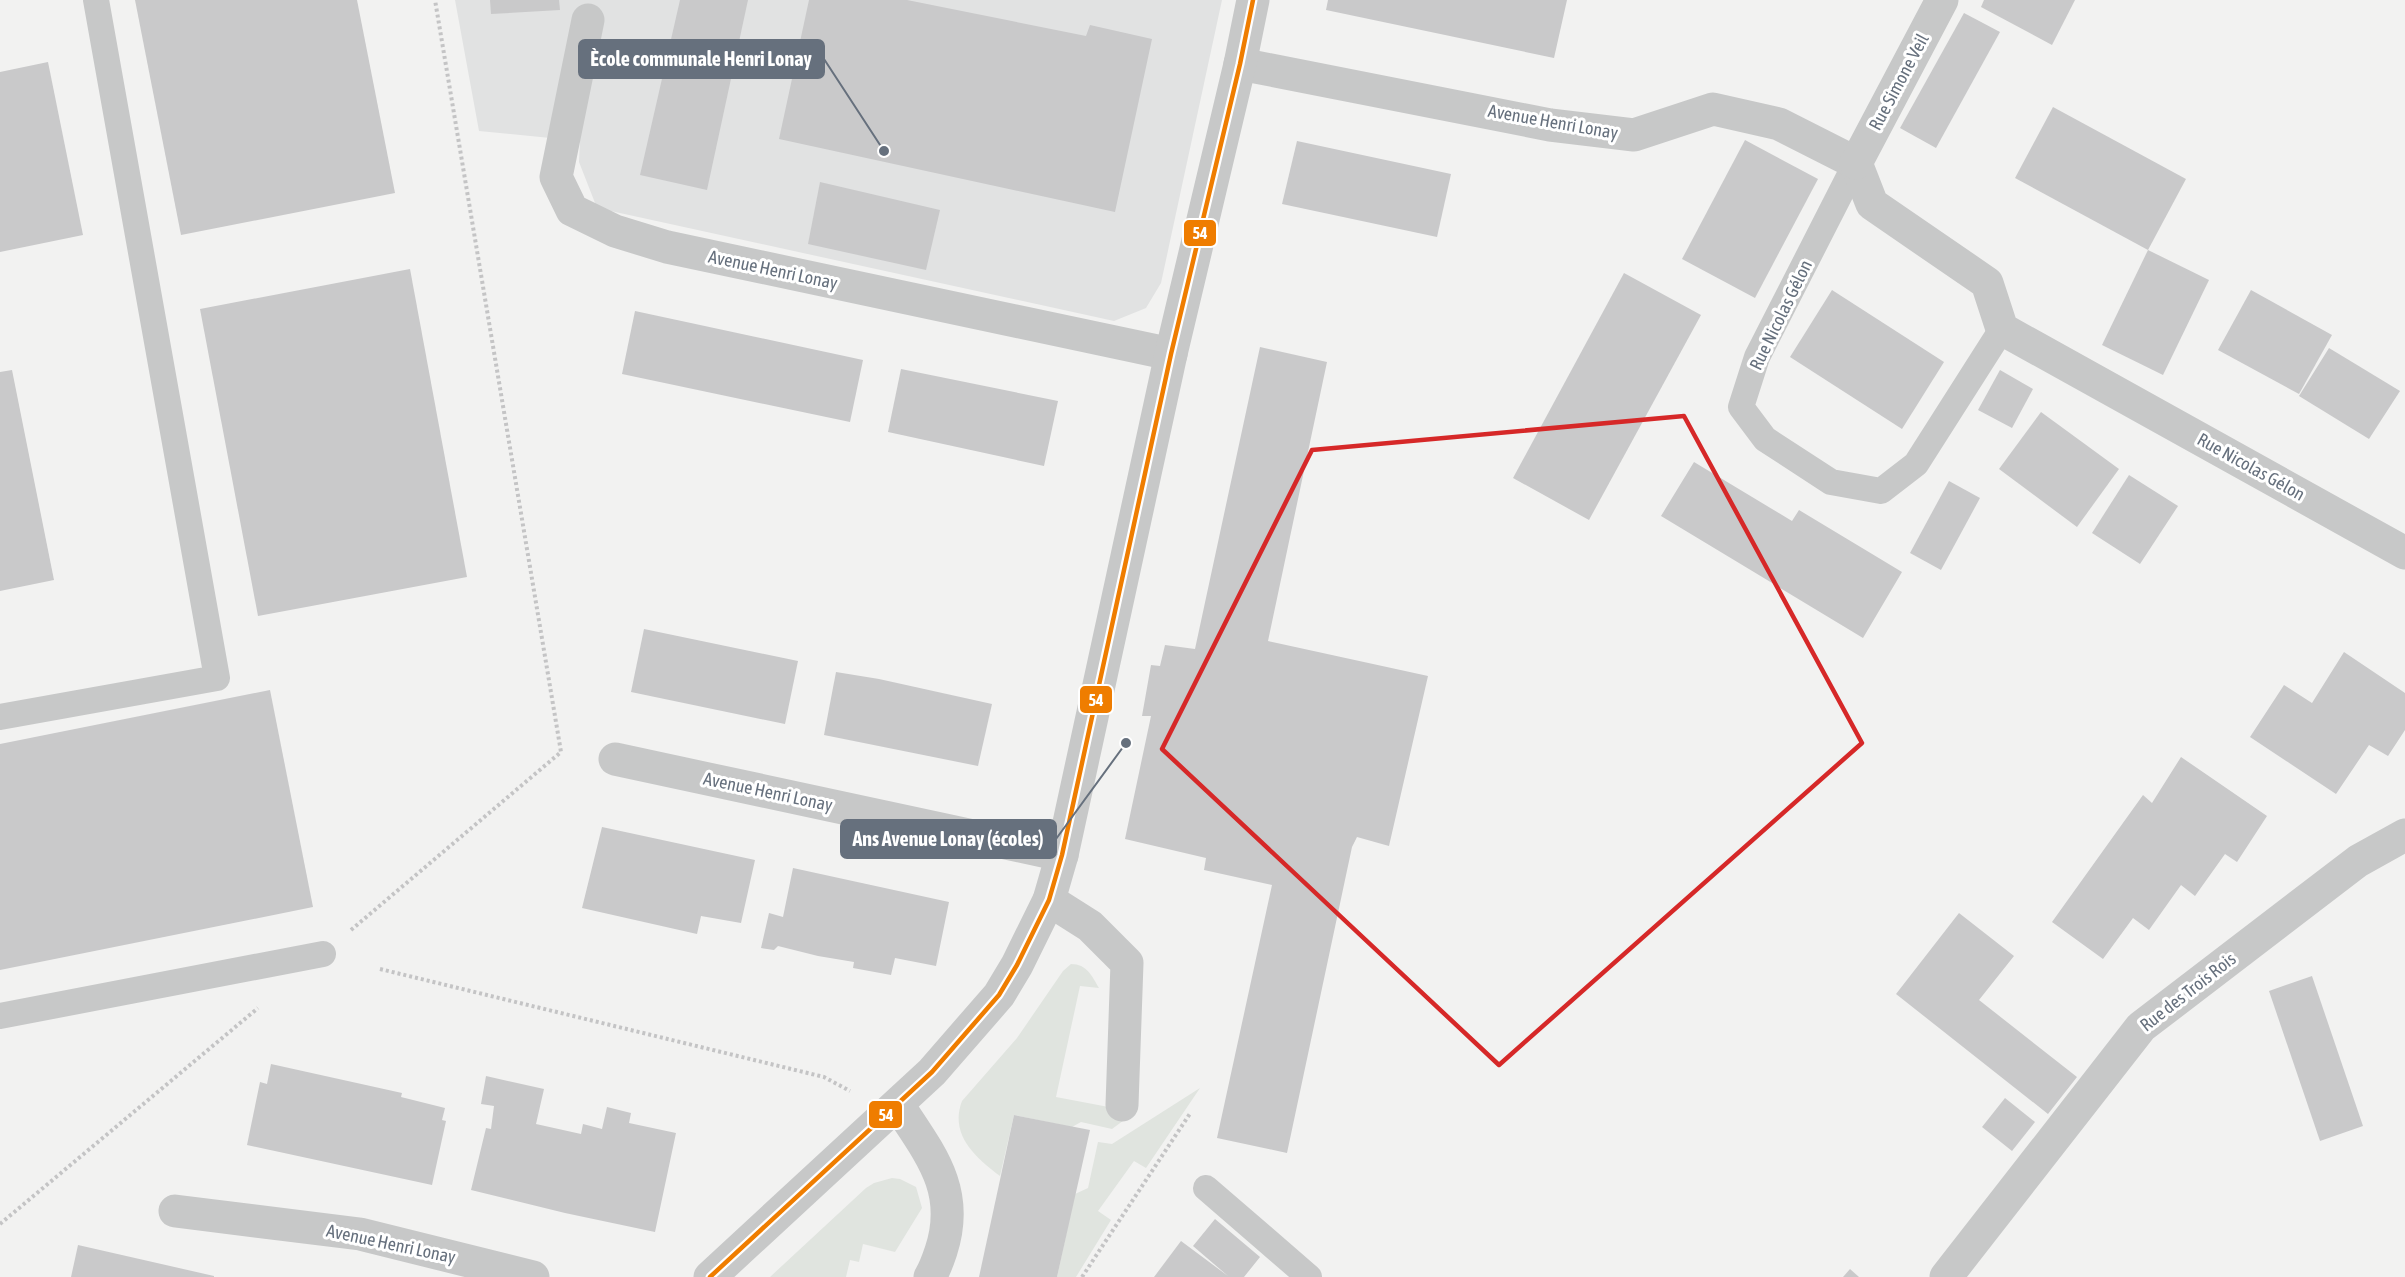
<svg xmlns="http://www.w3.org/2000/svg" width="2405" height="1277" font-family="'Asap Condensed',sans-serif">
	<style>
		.built { fill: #e1e2e2 }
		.green { fill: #e0e4df }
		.building { fill: #c9c9ca }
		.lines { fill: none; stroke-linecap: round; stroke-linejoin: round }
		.path { stroke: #c4c4c5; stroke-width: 4; stroke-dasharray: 3 3; stroke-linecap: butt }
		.lane { stroke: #c7c8c8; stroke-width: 26 }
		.street { stroke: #c7c8c8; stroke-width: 33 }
		.bus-1-casing { stroke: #fff; stroke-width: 9 }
		.bus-1 { stroke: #ef7d00; stroke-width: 4.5 }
		.marked { fill: none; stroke: #d62828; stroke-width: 4.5; stroke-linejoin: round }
		.labels { text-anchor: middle; stroke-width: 6; stroke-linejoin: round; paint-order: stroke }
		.street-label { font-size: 18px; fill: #66707d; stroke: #fff }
		.leader { fill: none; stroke: #66707d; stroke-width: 2 }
		.callout-dot { fill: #66707d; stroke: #fff; stroke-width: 2 }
		.callout { fill: #66707d; stroke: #66707d; stroke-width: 2 }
		.callout-label { font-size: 20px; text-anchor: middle; font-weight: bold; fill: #fff }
		.line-badge { stroke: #fff; stroke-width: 2 }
		.badge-label { font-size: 16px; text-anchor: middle; font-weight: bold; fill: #fff }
	</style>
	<rect width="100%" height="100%" fill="#f2f2f1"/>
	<path class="built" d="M455 0H1222L1161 283 1146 308 1114 321 597 208 579 162 580 141 479 131Z"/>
	<g class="green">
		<path d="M1071 964C1087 964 1092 976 1099 988L1080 986 1056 1097 1135 1112 1112 1129 1081 1122 1072 1127 1014 1115 1000 1176C976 1158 949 1135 962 1101L1017 1038 1063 971Z"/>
		<path d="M1200 1088 1146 1168 1134 1161 1098 1211 1111 1220 1076 1277H1057L1075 1194 1088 1188 1098 1142 1112 1144Z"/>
		<path d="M892 1178 900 1179 916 1187 922 1208 895 1252 863 1244 859 1262 850 1260 846 1277H770L866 1188 874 1183Z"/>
	</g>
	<g class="building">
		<path d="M135 0H357L395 193 181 235Z"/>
		<path d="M490 0H559L560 10 491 14Z"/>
		<path d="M680 0H748L707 190 640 175Z"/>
		<path d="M809 0H907L1086 36 1090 25 1152 39 1115 212 779 139Z"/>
		<path d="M1328 0H1567L1554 58 1326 10Z"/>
		<path d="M1984 0H2075L2052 45 1981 7Z"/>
		<path d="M1964 13 2000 32 1936 148 1900 128Z"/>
		<path d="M48 62 83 235 0 252V72Z"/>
		<path d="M2053 107 2186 179 2148 250 2015 178Z"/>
		<path d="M1745 140 1818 179 1755 298 1682 259Z"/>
		<path d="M1297 141 1451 174 1437 237 1282 204Z"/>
		<path d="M820 182 940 210 926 270 808 244Z"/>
		<path d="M2148 250 2209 280 2163 375 2102 345Z"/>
		<path d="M410 269 467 577 258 616 200 309Z"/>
		<path d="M1624 273 1701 315 1589 520 1513 478Z"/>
		<path d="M1832 290 1944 362 1902 429 1790 357Z"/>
		<path d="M2251 290 2332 335 2299 394 2218 350Z"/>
		<path d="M635 311 863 360 850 422 622 374Z"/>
		<path d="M1260 347 1327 362 1268 641 1428 676 1389 846 1357 837 1352 847 1287 1153 1217 1138 1272 885 1204 870 1206 858 1125 839 1151 716H1142L1151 665 1160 666 1165 645 1195 649Z"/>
		<path d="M2329 348 2400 391 2369 439 2299 396Z"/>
		<path d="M901 369 1058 401 1044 466 888 432Z"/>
		<path d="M12 370 54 580 0 591V372Z"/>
		<path d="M2000 370 2033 389 2012 428 1978 410Z"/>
		<path d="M2041 412 2119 469 2077 527 1999 469Z"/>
		<path d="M1694 462 1792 521 1799 510 1902 572 1863 638 1661 516Z"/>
		<path d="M2129 475 2178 506 2140 564 2092 533Z"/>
		<path d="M1949 481 1980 498 1941 570 1910 553Z"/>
		<path d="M644 629 798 661 785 724 631 692Z"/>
		<path d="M2344 652 2405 693V730L2388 756 2369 745 2336 794 2250 737 2284 685 2312 703Z"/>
		<path d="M836 672 879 679 992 704 978 766 824 735Z"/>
		<path d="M270 690 313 907 0 970V744Z"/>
		<path d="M2181 757 2267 816 2237 862 2225 854 2195 896 2181 885 2149 930 2133 918 2103 959 2052 922 2143 795 2152 803Z"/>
		<path d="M602 827 755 860 741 923 701 916 697 934 582 908Z"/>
		<path d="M793 868 949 902 936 966 895 958 891 975 853 968 854 962 818 956 778 946 774 950 761 948 769 913 783 917Z"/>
		<path d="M1959 913 2014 956 1979 1000 2077 1077 2048 1114 1896 994Z"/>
		<path d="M2312 976 2363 1126 2320 1141 2269 991Z"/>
		<path d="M271 1064 402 1093 401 1097 445 1108 442 1120 446 1121 432 1185 247 1145 260 1082 267 1084Z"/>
		<path d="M486 1076 544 1089 536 1124 581 1134 583 1124 602 1129 607 1107 631 1113 629 1123 676 1133 655 1232 565 1213 471 1190 486 1128 491 1129 494 1106 481 1104Z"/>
		<path d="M2005 1098 2035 1122 2012 1151 1982 1127Z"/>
		<path d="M1014 1115 1090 1130 1057 1277H979Z"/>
		<path d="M1215 1219 1260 1257 1244 1277H1154L1181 1241 1228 1276 1193 1246Z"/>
		<path d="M78 1245 214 1276V1277H71Z"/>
		<path d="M1850 1269 1859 1277H1843Z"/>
	</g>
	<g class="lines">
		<g class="path">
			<path d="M351 930 561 752 435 0"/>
			<path d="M380 969 824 1077 850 1091"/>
			<path d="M0 1224 258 1008"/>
			<path d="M1082 1277 1191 1112"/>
		</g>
		<g class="lane">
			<path d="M1856 163 1757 357 1741 407 1765 439 1831 482 1881 491 1916 464 2002 329"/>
			<path d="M0 717 217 678 96 0"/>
			<path d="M0 1016 323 954"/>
			<path d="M1206 1188 1309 1277"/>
		</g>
		<g class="street">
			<path d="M588 20 556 177 572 210 615 231 667 247 1171 354"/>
			<path d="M1240 64 1550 125 1634 135 1713 109 1779 124 1856 163"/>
			<path d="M1856 163 1872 204 1987 283 2002 329 2405 553"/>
			<path d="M1856 163 1942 0"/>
			<path d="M615 759 1062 855"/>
			<path d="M1049 900 1090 926 1127 963 1122 1105"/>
			<path d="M898 1105C930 1154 961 1190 941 1251 938 1260 935 1269 930 1277"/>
			<path d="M175 1211 360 1234 533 1277"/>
			<path d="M710 1277 932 1072 999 995 1017 965 1049 900 1062 855 1171 354 1240 64 1253 0"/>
			<path d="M1946 1277 2141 1027 2358 861 2405 835"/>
		</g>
		<g class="bus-1-casing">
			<path id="bus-1" d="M710 1277 932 1072 999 995 1017 965 1049 900 1062 855 1171 354 1240 64 1253 0"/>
		</g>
		<use href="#bus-1" class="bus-1"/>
	</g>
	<path class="marked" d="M1684 416 1862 743 1499 1065 1162 749 1312 450Z"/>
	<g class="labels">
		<g class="street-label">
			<text transform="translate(1899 82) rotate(-62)" y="6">Rue Simone Veil</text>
			<text transform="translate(1553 122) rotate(10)" y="6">Avenue Henri Lonay</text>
			<text transform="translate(773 270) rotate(12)" y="6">Avenue Henri Lonay</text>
			<text transform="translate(1781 315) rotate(-64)" y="6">Rue Nicolas Gélon</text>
			<text transform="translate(2251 467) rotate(29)" y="6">Rue Nicolas Gélon</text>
			<text transform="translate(768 792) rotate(12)" y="6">Avenue Henri Lonay</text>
			<text transform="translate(2188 992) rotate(-38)" y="6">Rue des Trois Rois</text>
			<text transform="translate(391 1244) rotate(12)" y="6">Avenue Henri Lonay</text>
		</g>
	</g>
	<path class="leader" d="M884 151L824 59M1126 743L1056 839"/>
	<g class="callout-dot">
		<circle cx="884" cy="151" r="6"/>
		<circle cx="1126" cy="743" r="6"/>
	</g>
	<g class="callout">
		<rect x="579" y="40" width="245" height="38" rx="6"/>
		<rect x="841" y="820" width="215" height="38" rx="6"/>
	</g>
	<g class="callout-label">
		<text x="701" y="66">Ècole communale Henri Lonay</text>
		<text x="948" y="846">Ans Avenue Lonay (écoles)</text>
	</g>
	<g class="line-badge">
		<rect x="1183" y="219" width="34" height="28" rx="6" fill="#ef7d00"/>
		<rect x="1079" y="685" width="34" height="29" rx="6" fill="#ef7d00"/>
		<rect x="868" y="1100" width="35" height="29" rx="6" fill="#ef7d00"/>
	</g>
	<g class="badge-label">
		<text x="1200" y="239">54</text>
		<text x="1096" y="706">54</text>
		<text x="886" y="1121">54</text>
	</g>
</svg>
